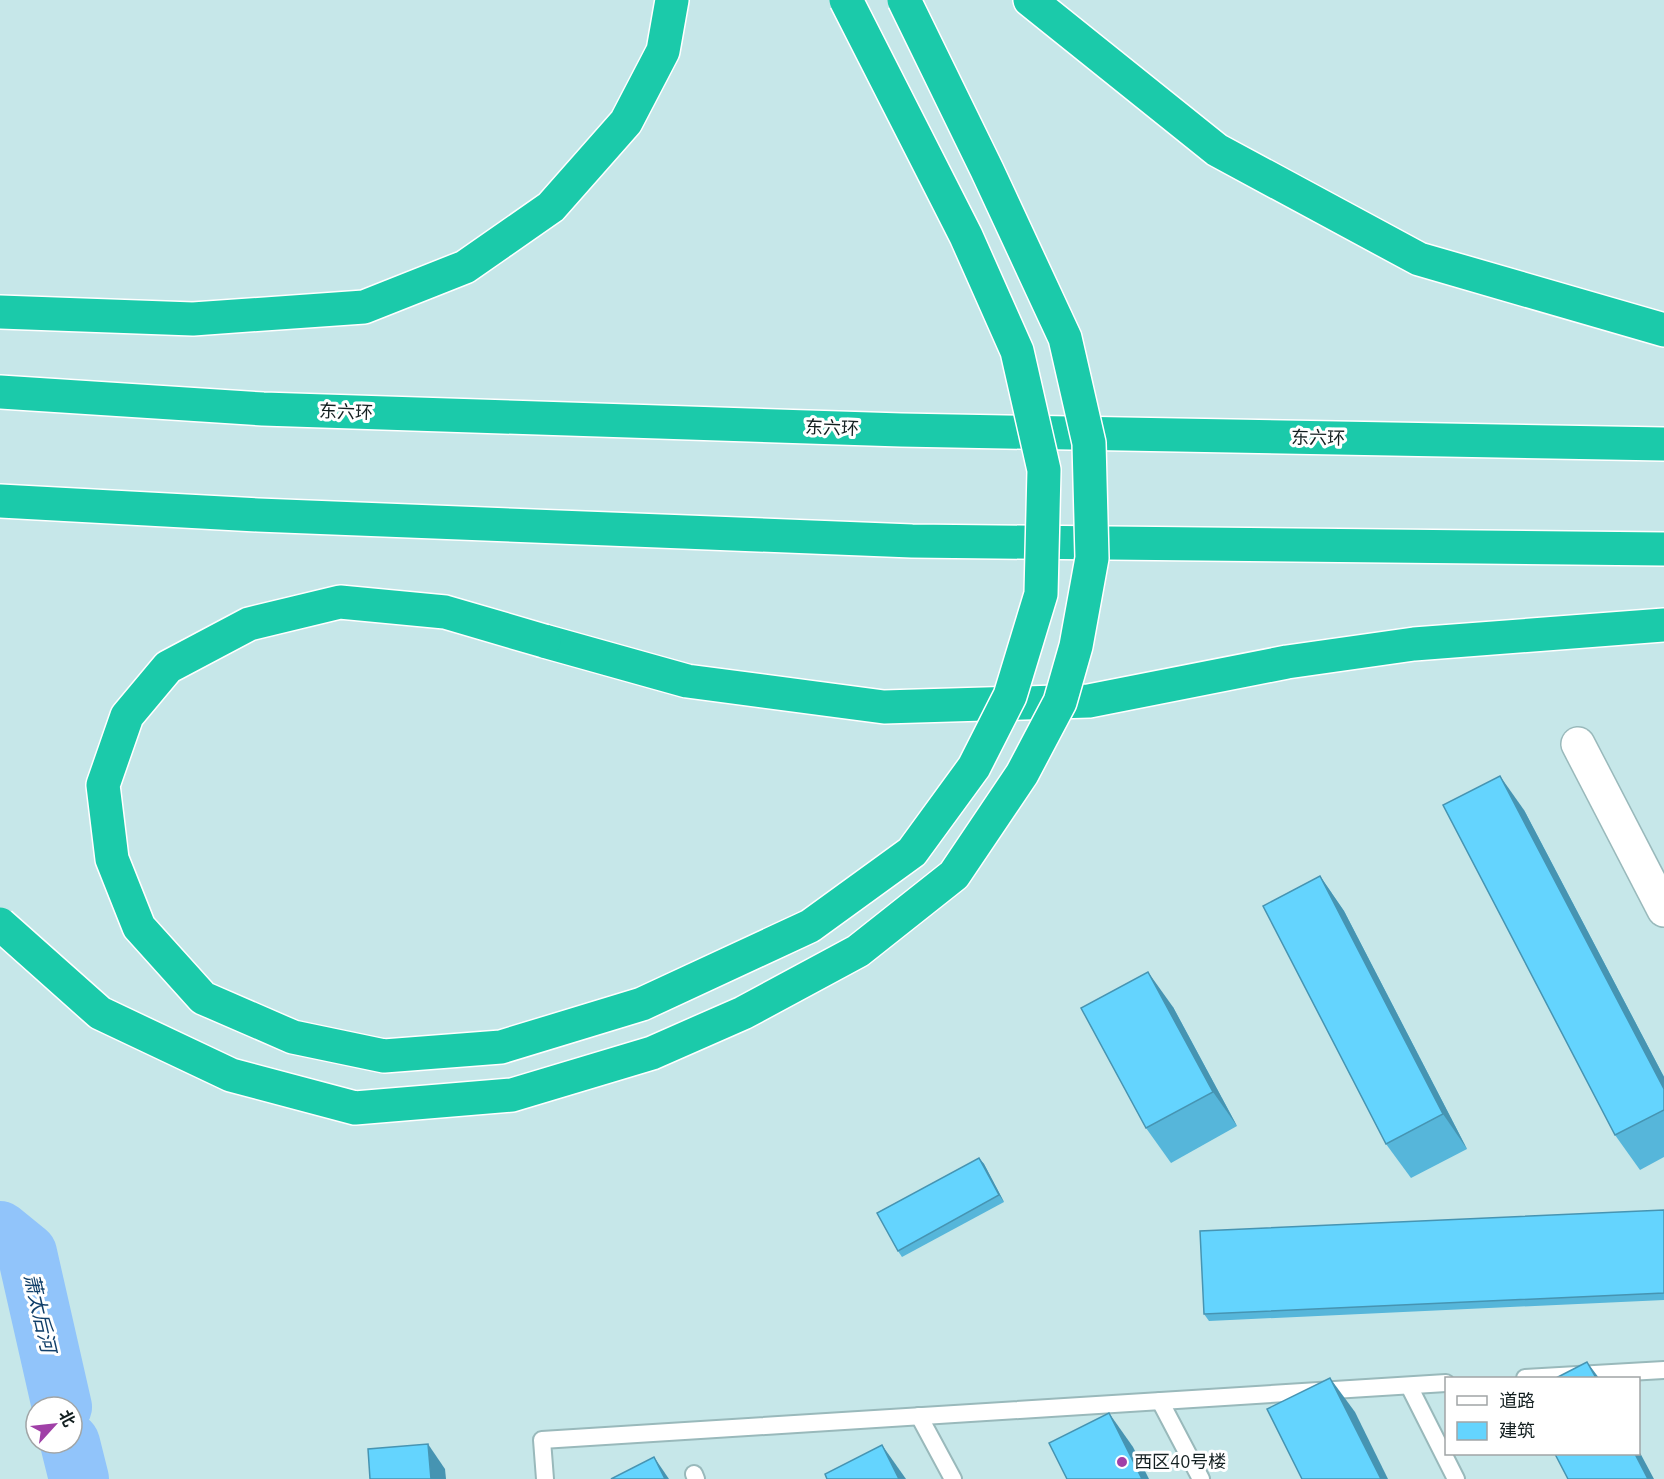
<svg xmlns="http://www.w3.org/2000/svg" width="1664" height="1479" font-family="Ubuntu,'Noto Sans SC',sans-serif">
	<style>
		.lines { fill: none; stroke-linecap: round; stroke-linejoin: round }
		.river { stroke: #91c4fa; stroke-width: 60 }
		.lane-casing { stroke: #99b9bb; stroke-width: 20 }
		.street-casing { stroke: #99b9bb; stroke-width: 36 }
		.highway-casing { stroke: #fff; stroke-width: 36 }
		.lane { stroke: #fff; stroke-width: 16 }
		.street { stroke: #fff; stroke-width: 33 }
		.highway { stroke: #1bcaaa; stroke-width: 33 }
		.highway-bridge-casing { stroke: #fff; stroke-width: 36; stroke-linecap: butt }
		.highway-bridge { stroke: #1bcaaa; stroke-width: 33 }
		.wall { fill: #56b6da }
		.shaded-wall { fill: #4694b2 }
		.building { fill: #64d4fe; stroke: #4694b2; stroke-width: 1.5 }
		.poi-dot { fill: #a040a7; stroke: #fff; stroke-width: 2 }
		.labels { text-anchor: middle; stroke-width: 6; stroke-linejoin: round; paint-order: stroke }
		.street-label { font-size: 18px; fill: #131f20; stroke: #fff }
		.poi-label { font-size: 18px; fill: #131f20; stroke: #fff; text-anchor: start }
		.water-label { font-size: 20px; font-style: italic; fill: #12406a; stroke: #fff }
	</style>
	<rect width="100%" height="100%" fill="#c6e7e9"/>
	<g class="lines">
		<g class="river">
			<path d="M0 1231 27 1253 62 1407"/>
			<path d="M70 1443 79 1479"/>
		</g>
		<g class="lane-casing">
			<g id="lane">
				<path d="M1525 1378 1664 1370"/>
				<path d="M1409 1386 1456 1479"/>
				<path d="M1160 1401 1201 1479"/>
				<path d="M919 1416 953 1479"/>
				<path d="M694 1474 696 1479"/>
				<path d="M545 1479 542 1440 1446 1383"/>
			</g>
		</g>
		<g class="street-casing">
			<path id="street" d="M1578 744 1664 910"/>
		</g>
		<g class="highway-casing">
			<g id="highway">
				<path d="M1030 0 1217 150 1419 259 1664 330"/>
				<path d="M0 312 193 319 364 307 465 267 551 207 626 122 663 51 672 0"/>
				<path d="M0 392 263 409 901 430 1664 444"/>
				<path d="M0 501 258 515 912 541 1664 549"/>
				<path d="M544 641 687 681 884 707 1089 701 1287 662 1414 644 1664 625"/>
			</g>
		</g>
		<use href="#lane" class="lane"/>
		<use href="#street" class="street"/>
		<use href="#highway" class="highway"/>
		<g class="highway-bridge-casing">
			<g id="highway-bridge">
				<path d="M544 641 445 612 340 602 249 624 168 667 127 716 103 785 112 859 139 927 203 998 293 1037 384 1056 501 1047 642 1004 810 926 912 852 974 767 1010 696 1041 594 1044 470 1017 351 966 236 846 0"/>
				<path d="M0 924 100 1013 231 1075 355 1108 512 1095 652 1053 743 1013 858 951 954 875 1022 774 1060 702 1076 646 1092 558 1089 443 1065 338 987 170 904 0"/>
			</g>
		</g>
		<use href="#highway-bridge" class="highway-bridge"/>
	</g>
	<g class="wall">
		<path d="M1524 810 1664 1077V1157L1640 1170 1615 1135Z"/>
		<path d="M1320 876 1344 911 1467 1149 1411 1178 1386 1144Z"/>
		<path d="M1173 1007 1237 1126 1171 1163 1146 1128Z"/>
		<path d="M979 1158 984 1164 1004 1202 902 1257 898 1251Z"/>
		<path d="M1664 1210V1300L1209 1321 1204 1314Z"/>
	</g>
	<g class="shaded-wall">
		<path d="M1500 776 1524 810 1664 1077V1089Z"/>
		<path d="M1320 876 1344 911 1467 1149 1443 1114Z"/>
		<path d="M1148 972 1173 1007 1237 1126 1213 1092Z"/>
		<path d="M979 1158 984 1164 1004 1202 999 1195Z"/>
		<path d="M1587 1362 1599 1378H1596Z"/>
		<path d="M1330 1378 1355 1412 1388 1479H1381Z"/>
		<path d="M1109 1413 1133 1447 1149 1479H1142Z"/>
		<path d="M428 1444 445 1469 446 1479H431Z"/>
		<path d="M882 1445 906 1479H899Z"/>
		<path d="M1638 1449 1654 1479H1648L1635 1454H1638Z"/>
		<path d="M654 1457 669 1479H665Z"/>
	</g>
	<g class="building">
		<path d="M1500 776 1664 1089V1110L1615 1135 1443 805Z"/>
		<path d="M1320 876 1443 1114 1386 1144 1263 906Z"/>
		<path d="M1148 972 1213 1092 1146 1128 1081 1008Z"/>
		<path d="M979 1158 999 1195 898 1251 877 1213Z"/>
		<path d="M1664 1210V1293L1204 1314 1200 1231Z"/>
		<path d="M1587 1362 1596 1378H1556Z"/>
		<path d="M1330 1378 1381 1479H1302L1267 1409Z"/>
		<path d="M1109 1413 1142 1479H1067L1049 1443Z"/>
		<path d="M428 1444 431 1479H370L368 1449Z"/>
		<path d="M882 1445 899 1479H827L825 1474Z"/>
		<path d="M1555 1454H1635L1648 1479H1568Z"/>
		<path d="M654 1457 665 1479H611Z"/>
	</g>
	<circle class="poi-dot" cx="1122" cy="1462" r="6"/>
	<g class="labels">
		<g class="street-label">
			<text transform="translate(346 412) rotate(2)" y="6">东六环</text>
			<text transform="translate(832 428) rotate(2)" y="6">东六环</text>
			<text transform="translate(1318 438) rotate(1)" y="6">东六环</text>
		</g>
		<g class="poi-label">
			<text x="1134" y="1468">西区40号楼</text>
		</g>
		<g class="water-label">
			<text transform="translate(40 1313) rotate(77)" y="7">萧太后河</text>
		</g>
	</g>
	<rect x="1445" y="1377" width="195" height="78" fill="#ffffff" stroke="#a1a5a6" stroke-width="1.5"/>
	<rect x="1457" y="1396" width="30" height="9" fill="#ffffff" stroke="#a1a5a6" stroke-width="1.5"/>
	<text x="1499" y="1407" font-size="18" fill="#131f20">道路</text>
	<rect x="1457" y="1422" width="30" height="18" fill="#64d4fe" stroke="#a1a5a6" stroke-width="1.5"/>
	<text x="1499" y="1437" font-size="18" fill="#131f20">建筑</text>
	<g transform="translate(54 1425) rotate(63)"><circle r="28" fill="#ffffff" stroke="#a1a5a6" stroke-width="1.5"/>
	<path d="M0-4.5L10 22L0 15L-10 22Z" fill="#a040a7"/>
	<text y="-9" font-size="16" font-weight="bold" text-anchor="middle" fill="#131f20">北</text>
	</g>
</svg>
